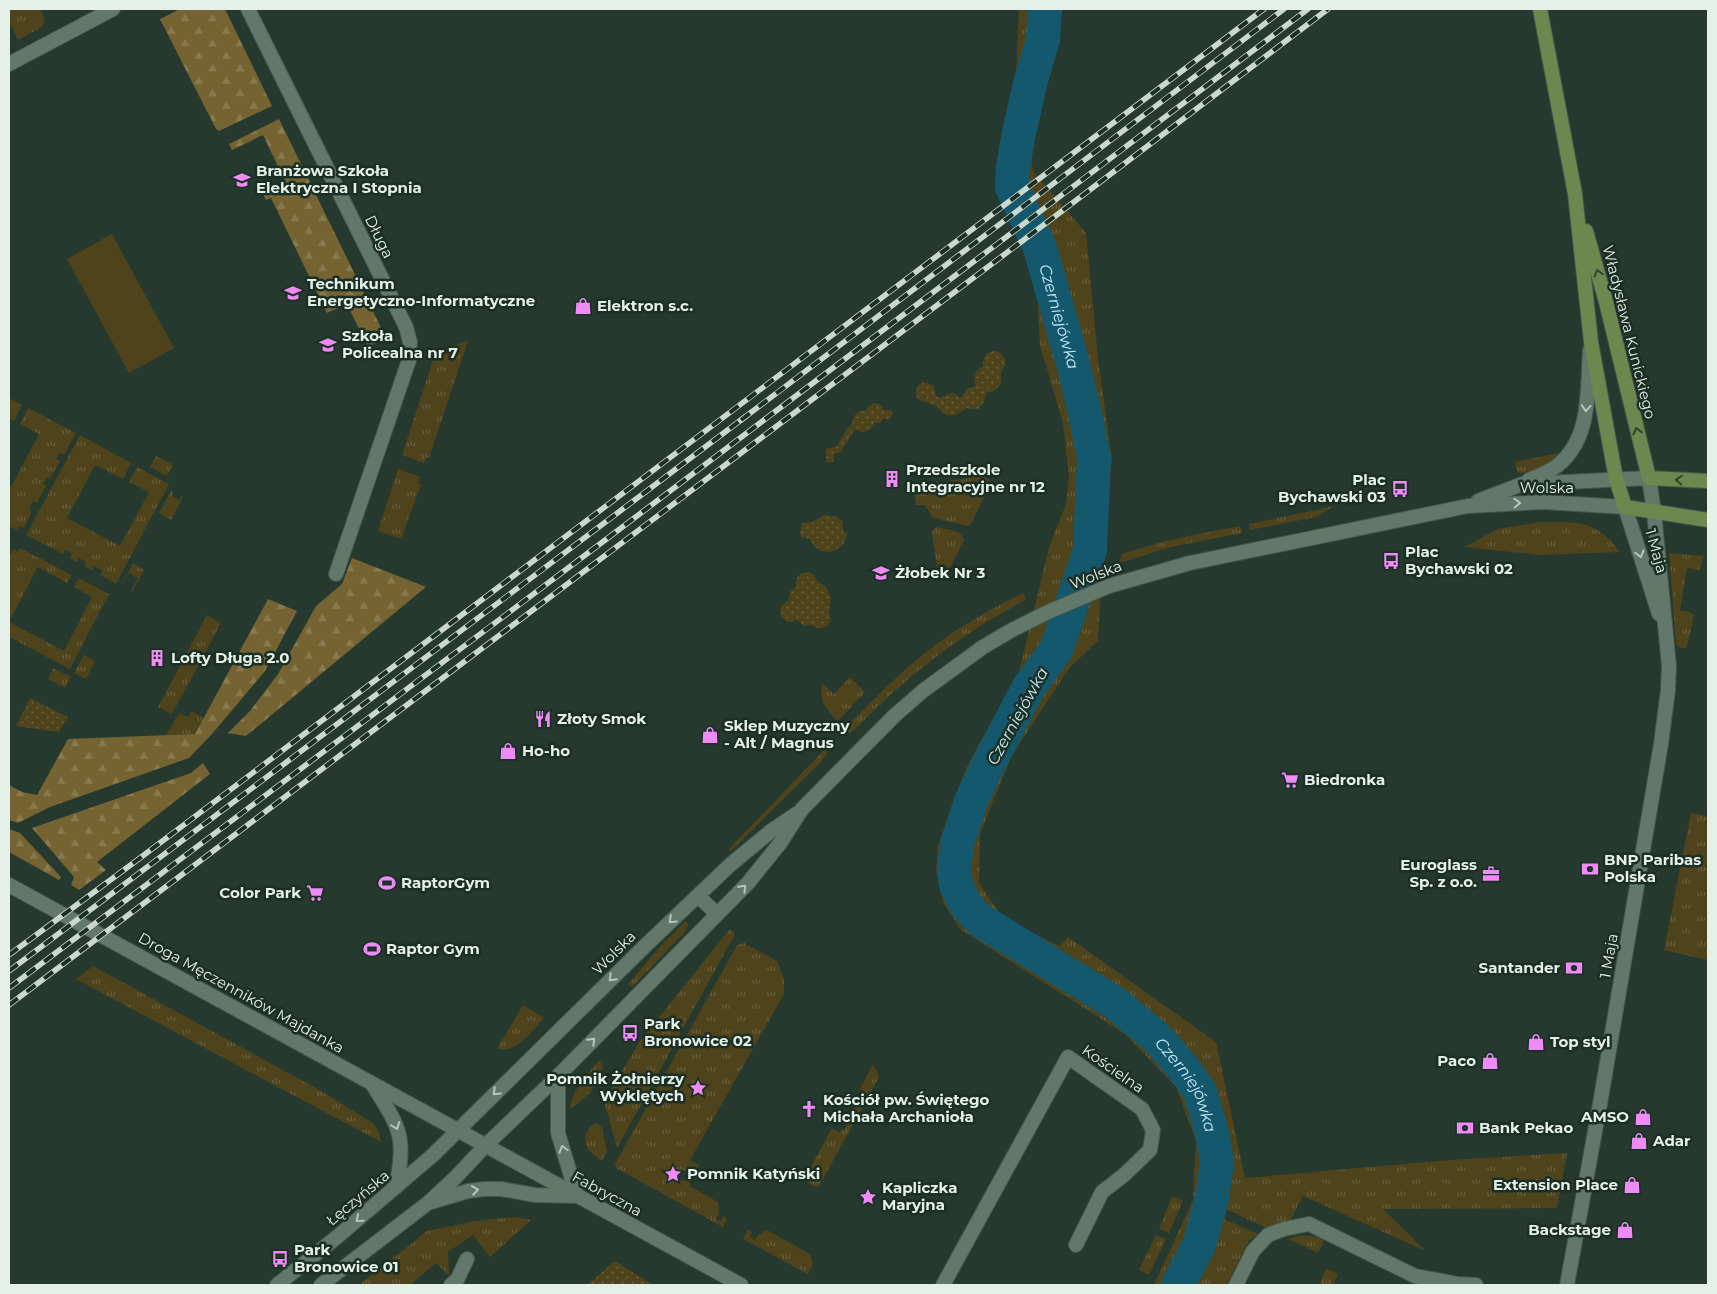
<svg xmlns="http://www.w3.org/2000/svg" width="1717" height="1294" font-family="Montserrat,sans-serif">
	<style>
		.grass { fill: url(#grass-tufts) }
		.forest { fill: url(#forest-firs) }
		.park { fill: url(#park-dots) }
		.pitch { fill: #4f431b }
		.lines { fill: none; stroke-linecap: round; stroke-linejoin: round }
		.river { stroke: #14586e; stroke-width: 34 }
		.minor-casing { stroke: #45564d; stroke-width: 16 }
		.tertiary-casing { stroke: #45564d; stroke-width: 16 }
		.secondary-casing { stroke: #45564d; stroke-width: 16 }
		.minor { stroke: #62786b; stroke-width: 14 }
		.tertiary { stroke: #62786b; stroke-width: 14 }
		.secondary { stroke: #6c884e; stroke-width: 14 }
		.rail-casing { stroke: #cbd8d0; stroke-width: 5.5 }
		.rail { stroke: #1b2f24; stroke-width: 4; stroke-dasharray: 11; stroke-linecap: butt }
		.oneway { stroke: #2f452e }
		.oneway2 { stroke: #b6c6bc }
		.labels { text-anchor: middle; stroke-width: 5; stroke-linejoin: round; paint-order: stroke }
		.poi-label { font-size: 15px; font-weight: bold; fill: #e4f0e8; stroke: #1b2f24; text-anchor: start }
		.street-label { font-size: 15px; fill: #e4f0e8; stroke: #1b2f24 }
		.water-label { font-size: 16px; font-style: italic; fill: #c8ebfa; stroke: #1b2f24 }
	</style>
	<defs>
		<pattern id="grass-tufts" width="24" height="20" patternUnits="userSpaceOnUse" patternTransform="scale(1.25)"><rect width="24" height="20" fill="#4f431b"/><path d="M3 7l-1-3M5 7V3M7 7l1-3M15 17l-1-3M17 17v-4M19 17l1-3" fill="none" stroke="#685e3c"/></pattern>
		<pattern id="forest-firs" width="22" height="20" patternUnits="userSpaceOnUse" patternTransform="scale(1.25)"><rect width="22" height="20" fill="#756431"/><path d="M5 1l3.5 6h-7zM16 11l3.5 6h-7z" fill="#887a4f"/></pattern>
		<pattern id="park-dots" width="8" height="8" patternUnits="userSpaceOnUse" patternTransform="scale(1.25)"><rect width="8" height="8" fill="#4f431b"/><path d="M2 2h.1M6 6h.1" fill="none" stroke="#685e3c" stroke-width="1.8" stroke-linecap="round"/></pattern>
	</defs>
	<rect width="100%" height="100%" fill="#25392e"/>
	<g class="grass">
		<path d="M11 9H40C43 15 47 21 42 27L18 40 9 21V10Z"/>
		<path d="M1019 9H1059L1058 40 1029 144 1033 171 1086 233 1098 358 1112 460 1104 538 1098 641 1069 668 1011 757 980 834 979 883 1005 921 1060 946 1068 937 1216 1042 1245 1178 1450 1160 1567 1153 1557 1208 1383 1209 1426 1251 1303 1196 1289 1223 1267 1228 1227 1210 1224 1219 1258 1234 1249 1240 1227 1285H1154L1193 1200 1196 1141 1176 1087 1125 1034 960 929 943 902 936 869 938 845 966 768 1019 672 1049 547 1066 504 1069 476 1063 423 1040 345 1036 275 1002 189 999 158 1003 127 1016 71Z"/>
		<path d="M468 341 429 458H426L424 463 402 455 436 351Z"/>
		<path d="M9 398 22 405 14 421 9 418Z"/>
		<path d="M28 408 76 433 64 455 59 453 56 459 60 461 50 479 46 478 43 484 46 486 37 503 33 501 29 509 32 511 24 528 19 526 17 530 9 526V486L11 487 39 434 20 424Z"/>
		<path d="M80 435 131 463 123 479 95 465 67 518 120 546 149 492 129 482 137 467 169 484 116 584 100 575 103 570 94 566 92 570 84 566 86 562 79 558 77 562 70 558 72 554 65 550 63 554 26 535Z"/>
		<path d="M1559 453C1551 463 1529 478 1517 472L1515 462Z"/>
		<path d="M156 456 173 465 167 476 150 467Z"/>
		<path d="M398 469 420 477 418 484 421 485 401 539 378 531Z"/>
		<path d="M983 476 989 479 991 483 971 524 968 526 933 518 925 505H916L913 486Z"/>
		<path d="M171 491 173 492 172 496 179 500 182 496 183 497 171 520 159 513Z"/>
		<path d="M1335 506 1316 517 1250 530 1249 524Z"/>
		<path d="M1542 522C1579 522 1596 520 1620 552L1540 555 1464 547 1498 529Z"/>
		<path d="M1240 526 1242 533 1171 547 1119 563 1122 554C1161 541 1201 533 1240 526Z"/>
		<path d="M937 527C947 530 962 529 964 540L948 572 947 575 942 576 938 572 932 534 933 529Z"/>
		<path d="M20 548 72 575 67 583 38 567 9 622V558L13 549 18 551Z"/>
		<path d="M1669 553 1704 556 1700 570 1687 568 1680 611 1690 612 1694 615 1688 643 1686 648C1681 648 1678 648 1676 643Z"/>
		<path d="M133 563 144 570 132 592 131 591 138 578 129 573 121 586Z"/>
		<path d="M79 578 109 594 70 669 9 637V622L64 651 92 597 74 587Z"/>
		<path d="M1023 593 1026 600C959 634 904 679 852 732L847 733 842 731C874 699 906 666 942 640 967 622 995 607 1023 593Z"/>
		<path d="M207 615 221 623 172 714 158 707Z"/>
		<path d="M84 655 95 661 86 679 74 673Z"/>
		<path d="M53 668 71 677 65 688 48 679Z"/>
		<path d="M850 677 865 692 838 721C827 711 817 699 823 684L834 694Z"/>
		<path d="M192 711 203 718 195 734 166 735 179 713 188 717Z"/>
		<path d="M827 747V754L819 764 731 851 729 849Z"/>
		<path d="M1691 813 1708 816V960L1664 950Z"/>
		<path d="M685 922 689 923 685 932 632 987 628 984 666 940Z"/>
		<path d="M729 930 733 931 735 934 617 1148 605 1104 607 1096 640 1041Z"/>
		<path d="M744 943 777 961 784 979V994L690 1160 699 1165 696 1172 669 1171V1179L691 1181 689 1186 718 1202 719 1213 716 1219 721 1221 723 1216 727 1219 723 1227 620 1170 617 1169 615 1164 737 945Z"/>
		<path d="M93 966 323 1092 363 1117 374 1124 379 1133 381 1142 76 979Z"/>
		<path d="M523 1005 544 1018C531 1032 517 1053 497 1049Z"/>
		<path d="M600 1060 603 1068C598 1086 585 1100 569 1109 574 1088 586 1075 600 1060Z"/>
		<path d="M873 1064 879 1077 869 1095 860 1089Z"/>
		<path d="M861 1095 867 1099 818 1188 801 1179 804 1173 807 1174 832 1128 840 1133 842 1129 844 1130 848 1123 847 1122 849 1119 847 1118Z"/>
		<path d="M595 1123 600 1125 602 1128 607 1151 602 1161C598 1158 592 1154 589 1150 582 1141 586 1128 595 1123Z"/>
		<path d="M1172 1197 1183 1200 1169 1233 1159 1229Z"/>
		<path d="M516 1217 531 1220 490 1257 473 1235 448 1252 449 1276 436 1263 410 1285H359L427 1231 475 1221Z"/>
		<path d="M748 1230 752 1232 750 1237 755 1240 758 1235 767 1230 810 1254 813 1265 808 1274 743 1239Z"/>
		<path d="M1156 1235 1166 1239 1149 1275 1139 1270Z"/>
		<path d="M1301 1235 1317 1237 1324 1241 1318 1253 1288 1239Z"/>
		<path d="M1326 1269 1338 1274 1333 1285H1319Z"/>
	</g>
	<g class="forest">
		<path d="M180 9H225L272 106 219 131 216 129 160 19Z"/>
		<path d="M279 119 386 338 368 347 347 304 327 313 271 198 266 200 263 194 286 183 263 135 232 150 229 144Z"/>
		<path d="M352 558 426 587 246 736 228 733 250 711 278 674 316 606 342 584Z"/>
		<path d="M268 599 297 611 265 671 212 734 189 758 50 807 18 823 9 820V785L22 792 37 795 68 739 195 734Z"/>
		<path d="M203 763 210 774 97 862 106 870 79 890 71 885 74 877 32 828 191 773Z"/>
		<path d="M9 829 20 833 61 877 59 880 9 852Z"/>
	</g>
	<g class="park">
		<path d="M996 351 1002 354 1005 360V366L1001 372V384L994 391 986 393C985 404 980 413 967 408L955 415H946L936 406 919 400 916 396V390L919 385 923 382 933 385 935 389 936 396 940 398 950 393 956 394 960 398 962 397 967 389 976 386C973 378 974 371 983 366 982 357 987 351 996 351Z"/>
		<path d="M875 403 881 405 884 410H891L893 414 889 420 884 418 879 423H874C871 432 863 434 855 429L840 453 834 454V462H826V449L837 446 847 429 852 424C853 416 857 409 866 411L870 405Z"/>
		<path d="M823 515 835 516 842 521 844 533H847C847 543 840 549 830 552L821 551 813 545 810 539 801 537 800 532 802 523 813 522Z"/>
		<path d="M809 572 814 575 817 581 825 586 828 591 831 599 829 611 831 620C828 628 820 631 812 625L804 626 797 620C790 624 783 621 780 614L781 606 789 600 790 592 796 586C795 577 800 572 809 572Z"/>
		<path d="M30 698 68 717 59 732 16 726Z"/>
		<path d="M615 1261 653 1285H587Z"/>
	</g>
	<path class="pitch" d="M112 234 174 348 129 373 67 259Z"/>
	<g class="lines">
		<path class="river" id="s1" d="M1045 9 1043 39 1030 84 1018 138 1013 167 1012 187 1040 248 1072 360 1084 409 1094 458 1090 550 1057 648 1029 687 988 765 971 801 957 845 954 867 956 885 966 905 980 920 1115 1003 1157 1038 1184 1069 1200 1092 1212 1133 1217 1162 1212 1198 1199 1245 1178 1285"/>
		<g class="minor-casing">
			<g id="minor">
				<path d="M248 9 406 327 410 342 409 360 336 574"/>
				<path d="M9 64 113 9"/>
				<path d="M1625 507 1659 614"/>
				<path d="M451 1285 457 1280 467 1259"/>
				<path d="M943 1285 1068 1057 1142 1109 1153 1130 1150 1150 1124 1175 1102 1192 1076 1245"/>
				<path d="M1236 1285 1253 1251 1268 1235 1284 1229 1309 1224 1415 1276 1458 1284 1476 1285"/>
				<path d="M1567 1285 1600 1104 1661 744 1668 690 1669 666 1654 512"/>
			</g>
		</g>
		<g class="tertiary-casing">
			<g id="tertiary">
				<path d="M1529 480C1538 476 1549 472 1557 466 1592 438 1587 391 1590 350"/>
				<path d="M1478 501 1522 484 1649 478 1654 512"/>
				<path d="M9 885 741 1285"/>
				<path d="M698 896 717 914"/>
				<path d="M558 1076V1133L577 1196"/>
				<path d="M373 1085C399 1127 407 1136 396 1187"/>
				<path d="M431 1202 468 1191 484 1189H501L535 1195 575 1196"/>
				<path d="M277 1285 337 1237 433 1155 647 944 730 865 771 831 796 814"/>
				<path d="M321 1285 428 1203 456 1177 485 1146 558 1076 748 883 781 842 802 809 894 716 924 690 983 647 1012 630 1048 612 1109 586 1190 563 1468 506 1543 502 1625 507"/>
			</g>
		</g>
		<g class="secondary-casing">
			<g id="secondary">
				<path d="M1540 9 1575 194 1591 342 1616 479 1625 507 1708 520"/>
				<path d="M1586 231 1606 302 1649 478 1708 481"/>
			</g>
		</g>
		<use href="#minor" class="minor"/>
		<use href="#tertiary" class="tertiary"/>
		<use href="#secondary" class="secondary"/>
		<g class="rail-casing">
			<g id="rail">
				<path d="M741 420 1284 9"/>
				<path d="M9 955 136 861 1264 9"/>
				<path d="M9 971 745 417"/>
				<path d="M9 988 588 553 1308 9"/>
				<path d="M9 1005 1062 211 1328 9"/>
			</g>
		</g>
		<use href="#rail" class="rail"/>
	</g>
	<defs><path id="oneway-chevron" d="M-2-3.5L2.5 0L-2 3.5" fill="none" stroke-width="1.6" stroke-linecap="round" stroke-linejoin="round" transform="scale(1.25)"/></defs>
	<g class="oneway">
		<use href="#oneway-chevron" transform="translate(1598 273) rotate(-106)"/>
		<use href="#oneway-chevron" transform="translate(1637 431) rotate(-104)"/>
		<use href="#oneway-chevron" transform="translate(1679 480) rotate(-177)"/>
	</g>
	<g class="oneway2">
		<use href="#oneway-chevron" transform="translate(1586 408) rotate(94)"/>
		<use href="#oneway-chevron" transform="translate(1517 503) rotate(-2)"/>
		<use href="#oneway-chevron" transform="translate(1640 554) rotate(75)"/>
		<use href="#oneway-chevron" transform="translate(743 888) rotate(-46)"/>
		<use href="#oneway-chevron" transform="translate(672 920) rotate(137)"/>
		<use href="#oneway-chevron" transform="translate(612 978) rotate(135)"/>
		<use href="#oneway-chevron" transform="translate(592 1041) rotate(-45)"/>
		<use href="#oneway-chevron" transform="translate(496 1092) rotate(136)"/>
		<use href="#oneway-chevron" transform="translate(396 1126) rotate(69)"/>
		<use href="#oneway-chevron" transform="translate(563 1149) rotate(-106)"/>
		<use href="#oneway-chevron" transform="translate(475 1190) rotate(-9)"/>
		<use href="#oneway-chevron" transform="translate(359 1219) rotate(140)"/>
	</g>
	<defs>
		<g id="school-bare" transform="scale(1.35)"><path d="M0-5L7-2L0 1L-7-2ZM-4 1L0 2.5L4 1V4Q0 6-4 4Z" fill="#ef8bf7" stroke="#1b2f24" stroke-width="2.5" paint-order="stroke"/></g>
		<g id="shop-bare" transform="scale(1.35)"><path d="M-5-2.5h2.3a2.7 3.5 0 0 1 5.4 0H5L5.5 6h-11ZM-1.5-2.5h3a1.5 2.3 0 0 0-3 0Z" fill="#ef8bf7" stroke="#1b2f24" stroke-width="2.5" paint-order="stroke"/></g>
		<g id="university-bare" transform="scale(1.35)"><path d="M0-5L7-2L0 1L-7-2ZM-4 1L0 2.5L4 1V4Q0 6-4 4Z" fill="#ef8bf7" stroke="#1b2f24" stroke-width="2.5" paint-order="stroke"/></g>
		<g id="building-bare" transform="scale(1.35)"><path d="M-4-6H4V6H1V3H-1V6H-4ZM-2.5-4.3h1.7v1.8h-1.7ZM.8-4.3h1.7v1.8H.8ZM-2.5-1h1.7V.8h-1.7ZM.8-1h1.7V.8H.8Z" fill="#ef8bf7" stroke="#1b2f24" stroke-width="2.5" paint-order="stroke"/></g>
		<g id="bus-bare" transform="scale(1.35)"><path d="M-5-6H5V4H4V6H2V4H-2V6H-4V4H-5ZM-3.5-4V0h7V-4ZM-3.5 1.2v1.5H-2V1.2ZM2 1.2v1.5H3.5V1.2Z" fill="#ef8bf7" stroke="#1b2f24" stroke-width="2.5" paint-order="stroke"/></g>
		<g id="restaurant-bare" transform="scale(1.35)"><path d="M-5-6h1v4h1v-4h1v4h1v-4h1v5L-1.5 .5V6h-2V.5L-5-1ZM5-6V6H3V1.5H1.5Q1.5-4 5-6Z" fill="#ef8bf7" stroke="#1b2f24" stroke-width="2.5" paint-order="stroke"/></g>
		<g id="supermarket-bare" transform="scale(1.35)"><path d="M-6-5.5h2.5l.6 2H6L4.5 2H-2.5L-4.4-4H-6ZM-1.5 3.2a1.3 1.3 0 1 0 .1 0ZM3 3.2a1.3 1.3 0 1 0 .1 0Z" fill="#ef8bf7" stroke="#1b2f24" stroke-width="2.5" paint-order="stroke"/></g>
		<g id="bank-bare" transform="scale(1.35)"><path d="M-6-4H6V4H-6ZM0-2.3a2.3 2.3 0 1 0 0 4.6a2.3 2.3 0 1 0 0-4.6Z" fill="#ef8bf7" stroke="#1b2f24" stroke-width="2.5" paint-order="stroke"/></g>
		<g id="office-bare" transform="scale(1.35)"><path d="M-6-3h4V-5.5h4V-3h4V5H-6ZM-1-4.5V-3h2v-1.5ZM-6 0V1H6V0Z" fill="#ef8bf7" stroke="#1b2f24" stroke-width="2.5" paint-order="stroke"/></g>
		<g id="stadium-bare" transform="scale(1.35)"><path d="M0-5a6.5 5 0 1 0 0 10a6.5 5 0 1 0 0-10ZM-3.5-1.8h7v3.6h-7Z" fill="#ef8bf7" stroke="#1b2f24" stroke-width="2.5" paint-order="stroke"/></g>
		<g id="sight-bare" transform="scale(1.35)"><path d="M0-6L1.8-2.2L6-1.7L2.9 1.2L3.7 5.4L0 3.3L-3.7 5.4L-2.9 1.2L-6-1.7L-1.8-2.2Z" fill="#ef8bf7" stroke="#1b2f24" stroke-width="2.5" paint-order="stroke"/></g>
		<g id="church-bare" transform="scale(1.35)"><path d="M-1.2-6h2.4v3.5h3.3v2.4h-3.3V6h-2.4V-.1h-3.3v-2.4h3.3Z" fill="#ef8bf7" stroke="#1b2f24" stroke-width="2.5" paint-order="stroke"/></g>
	</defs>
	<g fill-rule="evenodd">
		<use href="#school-bare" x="242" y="180"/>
		<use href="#school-bare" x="293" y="293"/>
		<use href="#shop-bare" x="583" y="306"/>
		<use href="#university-bare" x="328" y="345"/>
		<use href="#building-bare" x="892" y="479"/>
		<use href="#bus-bare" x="1400" y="489"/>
		<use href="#bus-bare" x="1391" y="561"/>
		<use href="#school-bare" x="881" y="573"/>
		<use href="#building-bare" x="157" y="658"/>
		<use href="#restaurant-bare" x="543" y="719"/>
		<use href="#shop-bare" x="710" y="735"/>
		<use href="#shop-bare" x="508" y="751"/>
		<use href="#supermarket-bare" x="1290" y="780"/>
		<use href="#bank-bare" x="1590" y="869"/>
		<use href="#office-bare" x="1491" y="874"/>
		<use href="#stadium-bare" x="387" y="883"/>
		<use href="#supermarket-bare" x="315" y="893"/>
		<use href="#stadium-bare" x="372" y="949"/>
		<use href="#bank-bare" x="1574" y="968"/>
		<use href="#bus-bare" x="630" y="1033"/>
		<use href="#shop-bare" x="1536" y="1042"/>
		<use href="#shop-bare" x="1490" y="1061"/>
		<use href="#sight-bare" x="698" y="1088"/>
		<use href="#church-bare" x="809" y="1109"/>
		<use href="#shop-bare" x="1643" y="1117"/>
		<use href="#bank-bare" x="1465" y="1128"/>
		<use href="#shop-bare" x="1639" y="1141"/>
		<use href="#sight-bare" x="673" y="1174"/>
		<use href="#shop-bare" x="1632" y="1185"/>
		<use href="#sight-bare" x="868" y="1197"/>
		<use href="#shop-bare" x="1625" y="1230"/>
		<use href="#bus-bare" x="280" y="1259"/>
	</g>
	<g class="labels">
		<g class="poi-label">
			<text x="256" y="176">Branżowa Szkoła<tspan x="256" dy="17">Elektryczna I Stopnia</tspan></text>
			<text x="307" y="289">Technikum<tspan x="307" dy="17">Energetyczno-Informatyczne</tspan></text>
			<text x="597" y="311">Elektron s.c.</text>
			<text x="342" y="341">Szkoła<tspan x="342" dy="17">Policealna nr 7</tspan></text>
			<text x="906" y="475">Przedszkole<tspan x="906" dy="17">Integracyjne nr 12</tspan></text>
			<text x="1386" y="485" text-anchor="end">Plac<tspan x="1386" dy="17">Bychawski 03</tspan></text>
			<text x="1405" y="557">Plac<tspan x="1405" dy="17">Bychawski 02</tspan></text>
			<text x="895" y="578">Żłobek Nr 3</text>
			<text x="171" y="663">Lofty Długa 2.0</text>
			<text x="557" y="724">Złoty Smok</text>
			<text x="724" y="731">Sklep Muzyczny<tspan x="724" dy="17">- Alt / Magnus</tspan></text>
			<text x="522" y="756">Ho-ho</text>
			<text x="1304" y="785">Biedronka</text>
			<text x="1604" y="865">BNP Paribas<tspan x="1604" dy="17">Polska</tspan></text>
			<text x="1477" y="870" text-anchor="end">Euroglass<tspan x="1477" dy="17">Sp. z o.o.</tspan></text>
			<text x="401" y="888">RaptorGym</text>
			<text x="301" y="898" text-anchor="end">Color Park</text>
			<text x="386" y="954">Raptor Gym</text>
			<text x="1560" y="973" text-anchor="end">Santander</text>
			<text x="644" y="1029">Park<tspan x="644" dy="17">Bronowice 02</tspan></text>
			<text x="1550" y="1047">Top styl</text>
			<text x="1476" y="1066" text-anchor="end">Paco</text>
			<text x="684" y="1084" text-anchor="end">Pomnik Żołnierzy<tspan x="684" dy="17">Wyklętych</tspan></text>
			<text x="823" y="1105">Kościół pw. Świętego<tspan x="823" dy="17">Michała Archanioła</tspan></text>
			<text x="1629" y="1122" text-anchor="end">AMSO</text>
			<text x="1479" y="1133">Bank Pekao</text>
			<text x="1653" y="1146">Adar</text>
			<text x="687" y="1179">Pomnik Katyński</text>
			<text x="1618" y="1190" text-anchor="end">Extension Place</text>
			<text x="882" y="1193">Kapliczka<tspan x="882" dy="17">Maryjna</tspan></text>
			<text x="1611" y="1235" text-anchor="end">Backstage</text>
			<text x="294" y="1255">Park<tspan x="294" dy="17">Bronowice 01</tspan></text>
		</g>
		<g class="street-label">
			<text transform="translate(379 237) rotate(64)" y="5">Długa</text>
			<text transform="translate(1629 332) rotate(76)" y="5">Władysława Kunickiego</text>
			<text x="1547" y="493">Wolska</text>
			<text transform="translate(1656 551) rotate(74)" y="5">1 Maja</text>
			<text transform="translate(1096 575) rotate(-21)" y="5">Wolska</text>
			<text transform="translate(614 953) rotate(-45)" y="5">Wolska</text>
			<text transform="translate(1609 956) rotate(-80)" y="5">1 Maja</text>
			<text transform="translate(241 993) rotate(29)" y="5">Droga Męczenników Majdanka</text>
			<text transform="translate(1113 1069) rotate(35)" y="5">Kościelna</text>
			<text transform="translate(607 1194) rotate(29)" y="5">Fabryczna</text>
			<text transform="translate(358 1198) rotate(-40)" y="5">Łęczyńska</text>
		</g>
		<g class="water-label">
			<text dy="6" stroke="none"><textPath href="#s1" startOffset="320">Czerniejówka</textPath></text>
			<text transform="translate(1017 716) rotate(-61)" y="6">Czerniejówka</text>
			<text dy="6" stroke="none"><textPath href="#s1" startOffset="1236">Czerniejówka</textPath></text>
		</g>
	</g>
	<rect width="1717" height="1294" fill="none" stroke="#e4f0e8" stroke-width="20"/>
</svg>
